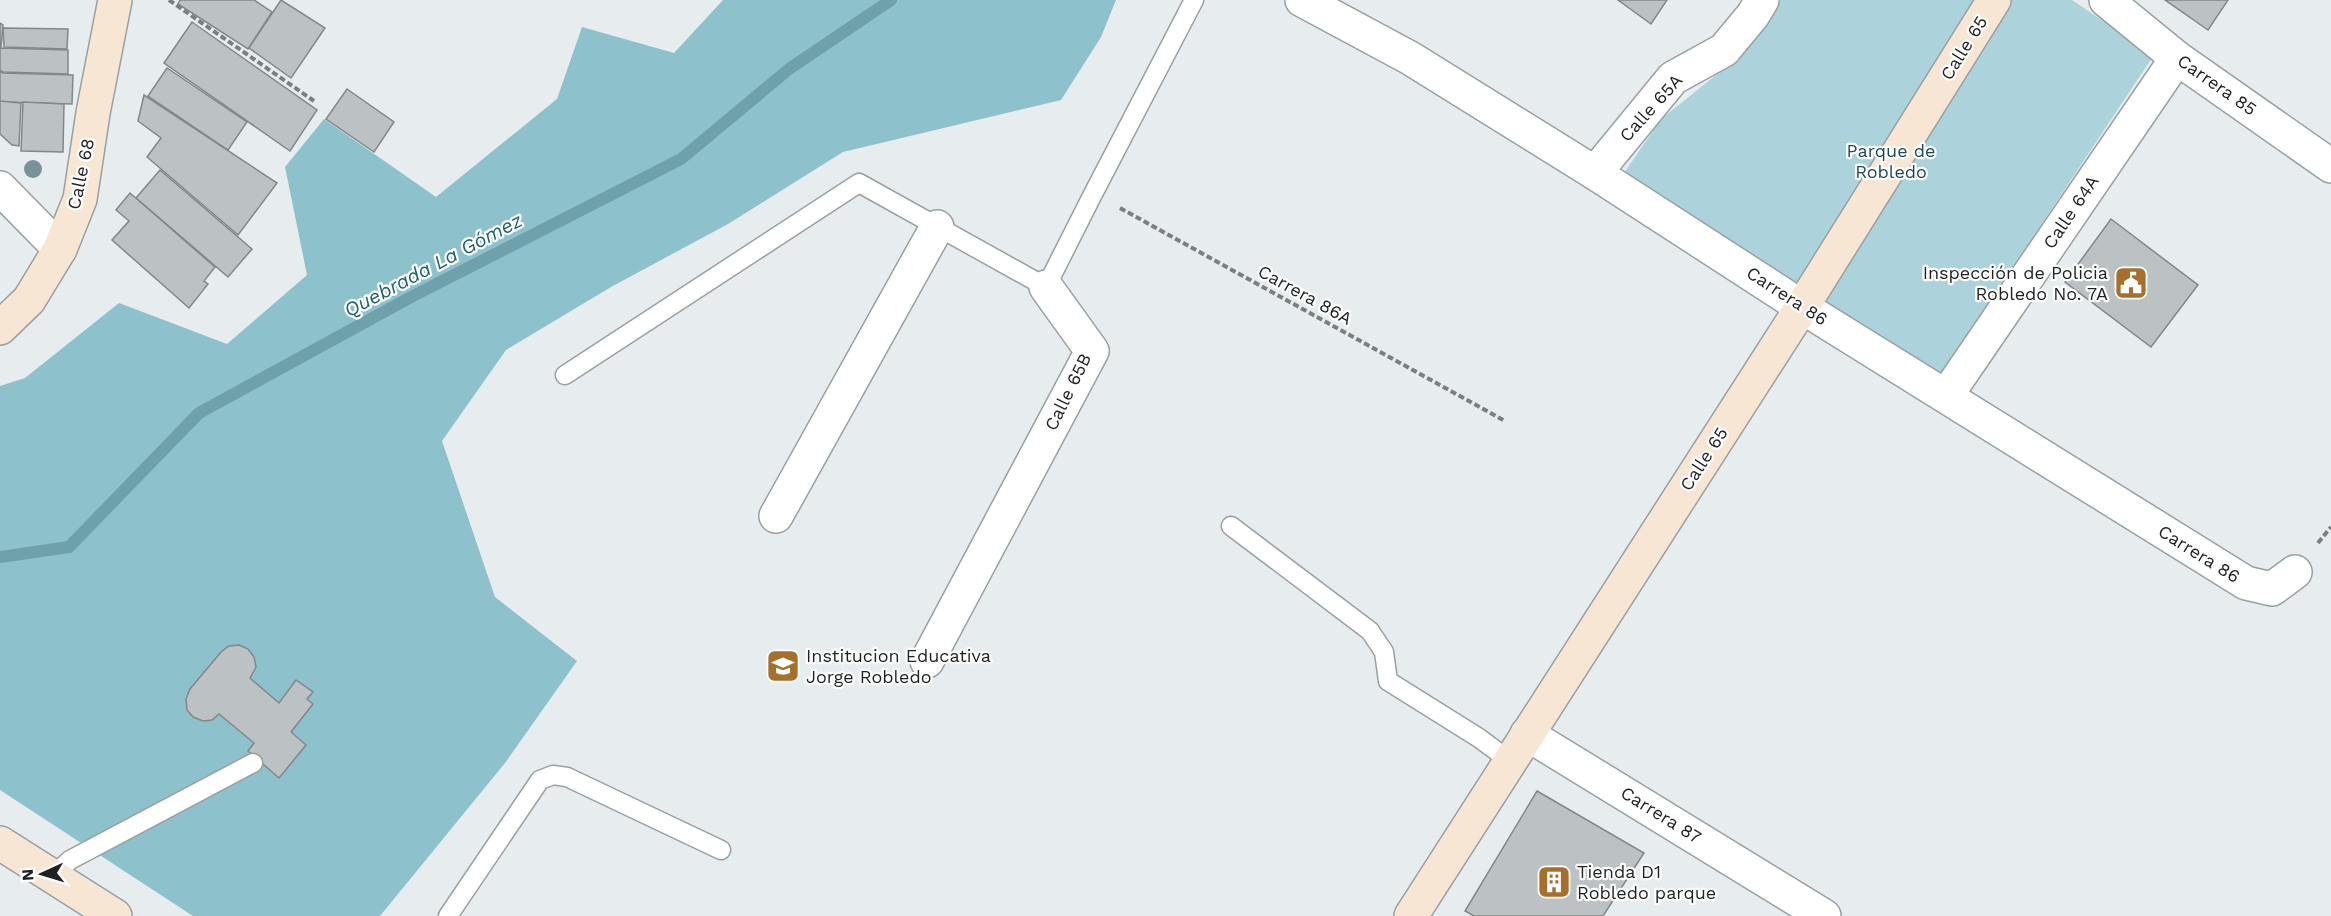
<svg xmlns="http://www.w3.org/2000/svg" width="2331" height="916" font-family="'Work Sans',sans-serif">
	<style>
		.green { fill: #acd3db }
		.forest { fill: #8dc1cc }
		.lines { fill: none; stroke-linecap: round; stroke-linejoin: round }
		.stream { stroke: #6ea1ac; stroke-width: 12 }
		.building { fill: #bcc2c3; stroke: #828889; stroke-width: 1.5 }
		.lane-casing { stroke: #9aa0a1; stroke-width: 21 }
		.street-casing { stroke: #9aa0a1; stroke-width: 36 }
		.secondary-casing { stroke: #9aa0a1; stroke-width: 36 }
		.path { stroke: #7c7f81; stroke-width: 4; stroke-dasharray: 6 3; stroke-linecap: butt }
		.lane { stroke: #fff; stroke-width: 18 }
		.street { stroke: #fff; stroke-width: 33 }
		.secondary { stroke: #f7e6d4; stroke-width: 33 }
		.tree { fill: #779399 }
		.labels { text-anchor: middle; stroke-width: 4.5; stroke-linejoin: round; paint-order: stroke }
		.street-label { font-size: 18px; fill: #1f2122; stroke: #fff }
		.park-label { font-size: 18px; fill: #1c4a53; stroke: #fff }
		.poi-label { font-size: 18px; fill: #1f2122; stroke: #fff; text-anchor: start }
		.water-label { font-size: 20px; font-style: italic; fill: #1d626e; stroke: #fff }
	</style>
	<rect width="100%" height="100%" fill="#e7edef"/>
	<path class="green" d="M1769 0H2072L2154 55 1938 380 1620 179 1661 119 1720 72Z"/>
	<path class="forest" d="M723 0H1116L1101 37 1061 100 843 152 728 224 611 287 506 350 442 441 495 597 577 661 505 763 380 916H193L0 790V386L25 378 119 303 227 344 307 275 285 167 324 119 436 197 557 99 582 27 674 53Z"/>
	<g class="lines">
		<path class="stream" d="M0 557 69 547 199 413 411 297 681 159 789 69 891 0"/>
	</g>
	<g class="building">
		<path d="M180 0H254L272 12 248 49 178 4Z"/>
		<path d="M281 0 325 28 291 78 249 48Z"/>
		<path d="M1618 0H1667L1651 24Z"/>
		<path d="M2165 0H2228L2208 30Z"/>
		<path d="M192 22 317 110 290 151 164 63Z"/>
		<path d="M0 23 3 25 1 48 68 50V74L3 72 0 70Z"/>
		<path d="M3 28 68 29 67 49 4 47Z"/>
		<path d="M167 68 247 122 228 150 148 96Z"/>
		<path d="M0 71 3 73 73 75 72 104 2 102 0 101Z"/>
		<path d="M347 89 394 122 374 152 326 119Z"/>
		<path d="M144 95 277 183 238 235 147 157 161 138 138 121Z"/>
		<path d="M0 101 21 103 19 146 12 145 0 134Z"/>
		<path d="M23 102 64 104 63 152 21 151Z"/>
		<path d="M160 170 252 249 228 277 136 198Z"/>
		<path d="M130 193 215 267 204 281 208 284 189 308 112 240 129 221 116 210Z"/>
		<path d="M2111 219 2198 285 2151 347 2065 282Z"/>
		<path d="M239 645 248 649 254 657 256 667 250 678 279 703 296 680 313 692 307 699 313 704 291 732 306 745 279 778 248 751 254 743 219 714 212 720 203 721 193 717 187 710 186 699 190 689 221 652 229 646Z"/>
		<path d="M1537 791 1644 853 1603 916H1474L1465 911Z"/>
	</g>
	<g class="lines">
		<g class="lane-casing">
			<g id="lane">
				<path d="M565 375 859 183 1046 287 1093 194 1194 0"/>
				<path d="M1231 526 1370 631 1384 652 1388 681 1479 738 1510 761"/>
				<path d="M53 875 70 860 253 763"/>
				<path d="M448 916 540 780 553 775 567 777 721 850"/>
			</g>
		</g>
		<g class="street-casing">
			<g id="street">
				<path d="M1302 0 1410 58 1595 173 1802 307 2246 583 2272 589 2295 572"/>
				<path d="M2106 0 2177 58 2331 166"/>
				<path d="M1595 173 1673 78 1724 50 1753 15 1762 0"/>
				<path d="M0 188 60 249"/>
				<path d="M1946 396 2177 58"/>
				<path d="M776 516 937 227"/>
				<path d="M927 661 1092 351 1046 287"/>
				<path d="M1527 734 1824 916"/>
			</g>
		</g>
		<g class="secondary-casing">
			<g id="secondary">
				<path d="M0 328 29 300 60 249 80 199 93 113 115 0"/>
				<path d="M0 843 115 916"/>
				<path d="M1411 916 1802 307 1994 0"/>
			</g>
		</g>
		<g class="path">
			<path d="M169 0 314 101"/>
			<path d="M1120 208 1505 421"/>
			<path d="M2318 543 2331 527"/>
		</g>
		<use href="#lane" class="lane"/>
		<use href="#street" class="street"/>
		<use href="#secondary" class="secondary"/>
	</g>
	<circle class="tree" cx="33" cy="169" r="9"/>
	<defs>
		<g id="civic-square" transform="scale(1.725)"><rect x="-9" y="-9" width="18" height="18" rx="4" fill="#a76f2c" stroke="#fff"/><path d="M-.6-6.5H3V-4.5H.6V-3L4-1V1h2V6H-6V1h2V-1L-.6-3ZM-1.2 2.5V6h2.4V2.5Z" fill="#fff"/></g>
		<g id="school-square" transform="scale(1.725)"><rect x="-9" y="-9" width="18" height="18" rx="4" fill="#a76f2c" stroke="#fff"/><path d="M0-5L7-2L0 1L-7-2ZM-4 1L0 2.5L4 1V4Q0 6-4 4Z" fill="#fff"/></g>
		<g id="building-square" transform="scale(1.725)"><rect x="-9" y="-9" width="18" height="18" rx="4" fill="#a76f2c" stroke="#fff"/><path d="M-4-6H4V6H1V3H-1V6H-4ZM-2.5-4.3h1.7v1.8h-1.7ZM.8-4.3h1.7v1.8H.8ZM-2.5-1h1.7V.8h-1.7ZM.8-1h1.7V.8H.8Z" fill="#fff"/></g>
	</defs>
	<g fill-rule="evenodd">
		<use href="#civic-square" x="2131" y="283"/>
		<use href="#school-square" x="783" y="666"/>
		<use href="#building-square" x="1554" y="882"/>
	</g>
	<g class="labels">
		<g class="street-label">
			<text transform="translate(1964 48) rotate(-58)" y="6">Calle 65</text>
			<text transform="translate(2217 85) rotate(35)" y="6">Carrera 85</text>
			<text transform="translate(1651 108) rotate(-48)" y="6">Calle 65A</text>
			<text transform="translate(81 174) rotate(-78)" y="6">Calle 68</text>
			<text transform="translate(2071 212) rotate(-56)" y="6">Calle 64A</text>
			<text transform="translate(1305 295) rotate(29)" y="6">Carrera 86A</text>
			<text transform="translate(1787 296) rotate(33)" y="6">Carrera 86</text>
			<text transform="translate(1068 392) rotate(-64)" y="6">Calle 65B</text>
			<text transform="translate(1704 459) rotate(-57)" y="6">Calle 65</text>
			<text transform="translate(2199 554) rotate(32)" y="6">Carrera 86</text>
			<text transform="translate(1661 815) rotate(32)" y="6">Carrera 87</text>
		</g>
		<g class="park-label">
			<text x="1891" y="157">Parque de<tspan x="1891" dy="21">Robledo</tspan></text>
		</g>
		<g class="poi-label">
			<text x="2108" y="279" text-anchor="end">Inspección de Policia<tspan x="2108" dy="21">Robledo No. 7A</tspan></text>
			<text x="806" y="662">Institucion Educativa<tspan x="806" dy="21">Jorge Robledo</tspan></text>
			<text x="1577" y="878">Tienda D1<tspan x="1577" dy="21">Robledo parque</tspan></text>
		</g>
		<g class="water-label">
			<text transform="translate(433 265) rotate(-28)" y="7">Quebrada La Gómez</text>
		</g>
	</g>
	<g transform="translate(42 874) rotate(266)" stroke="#ffffff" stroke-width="4.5" paint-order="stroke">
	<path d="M0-4.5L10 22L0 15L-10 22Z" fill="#1f2122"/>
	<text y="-9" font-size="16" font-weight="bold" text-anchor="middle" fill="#1f2122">N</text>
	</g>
</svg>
